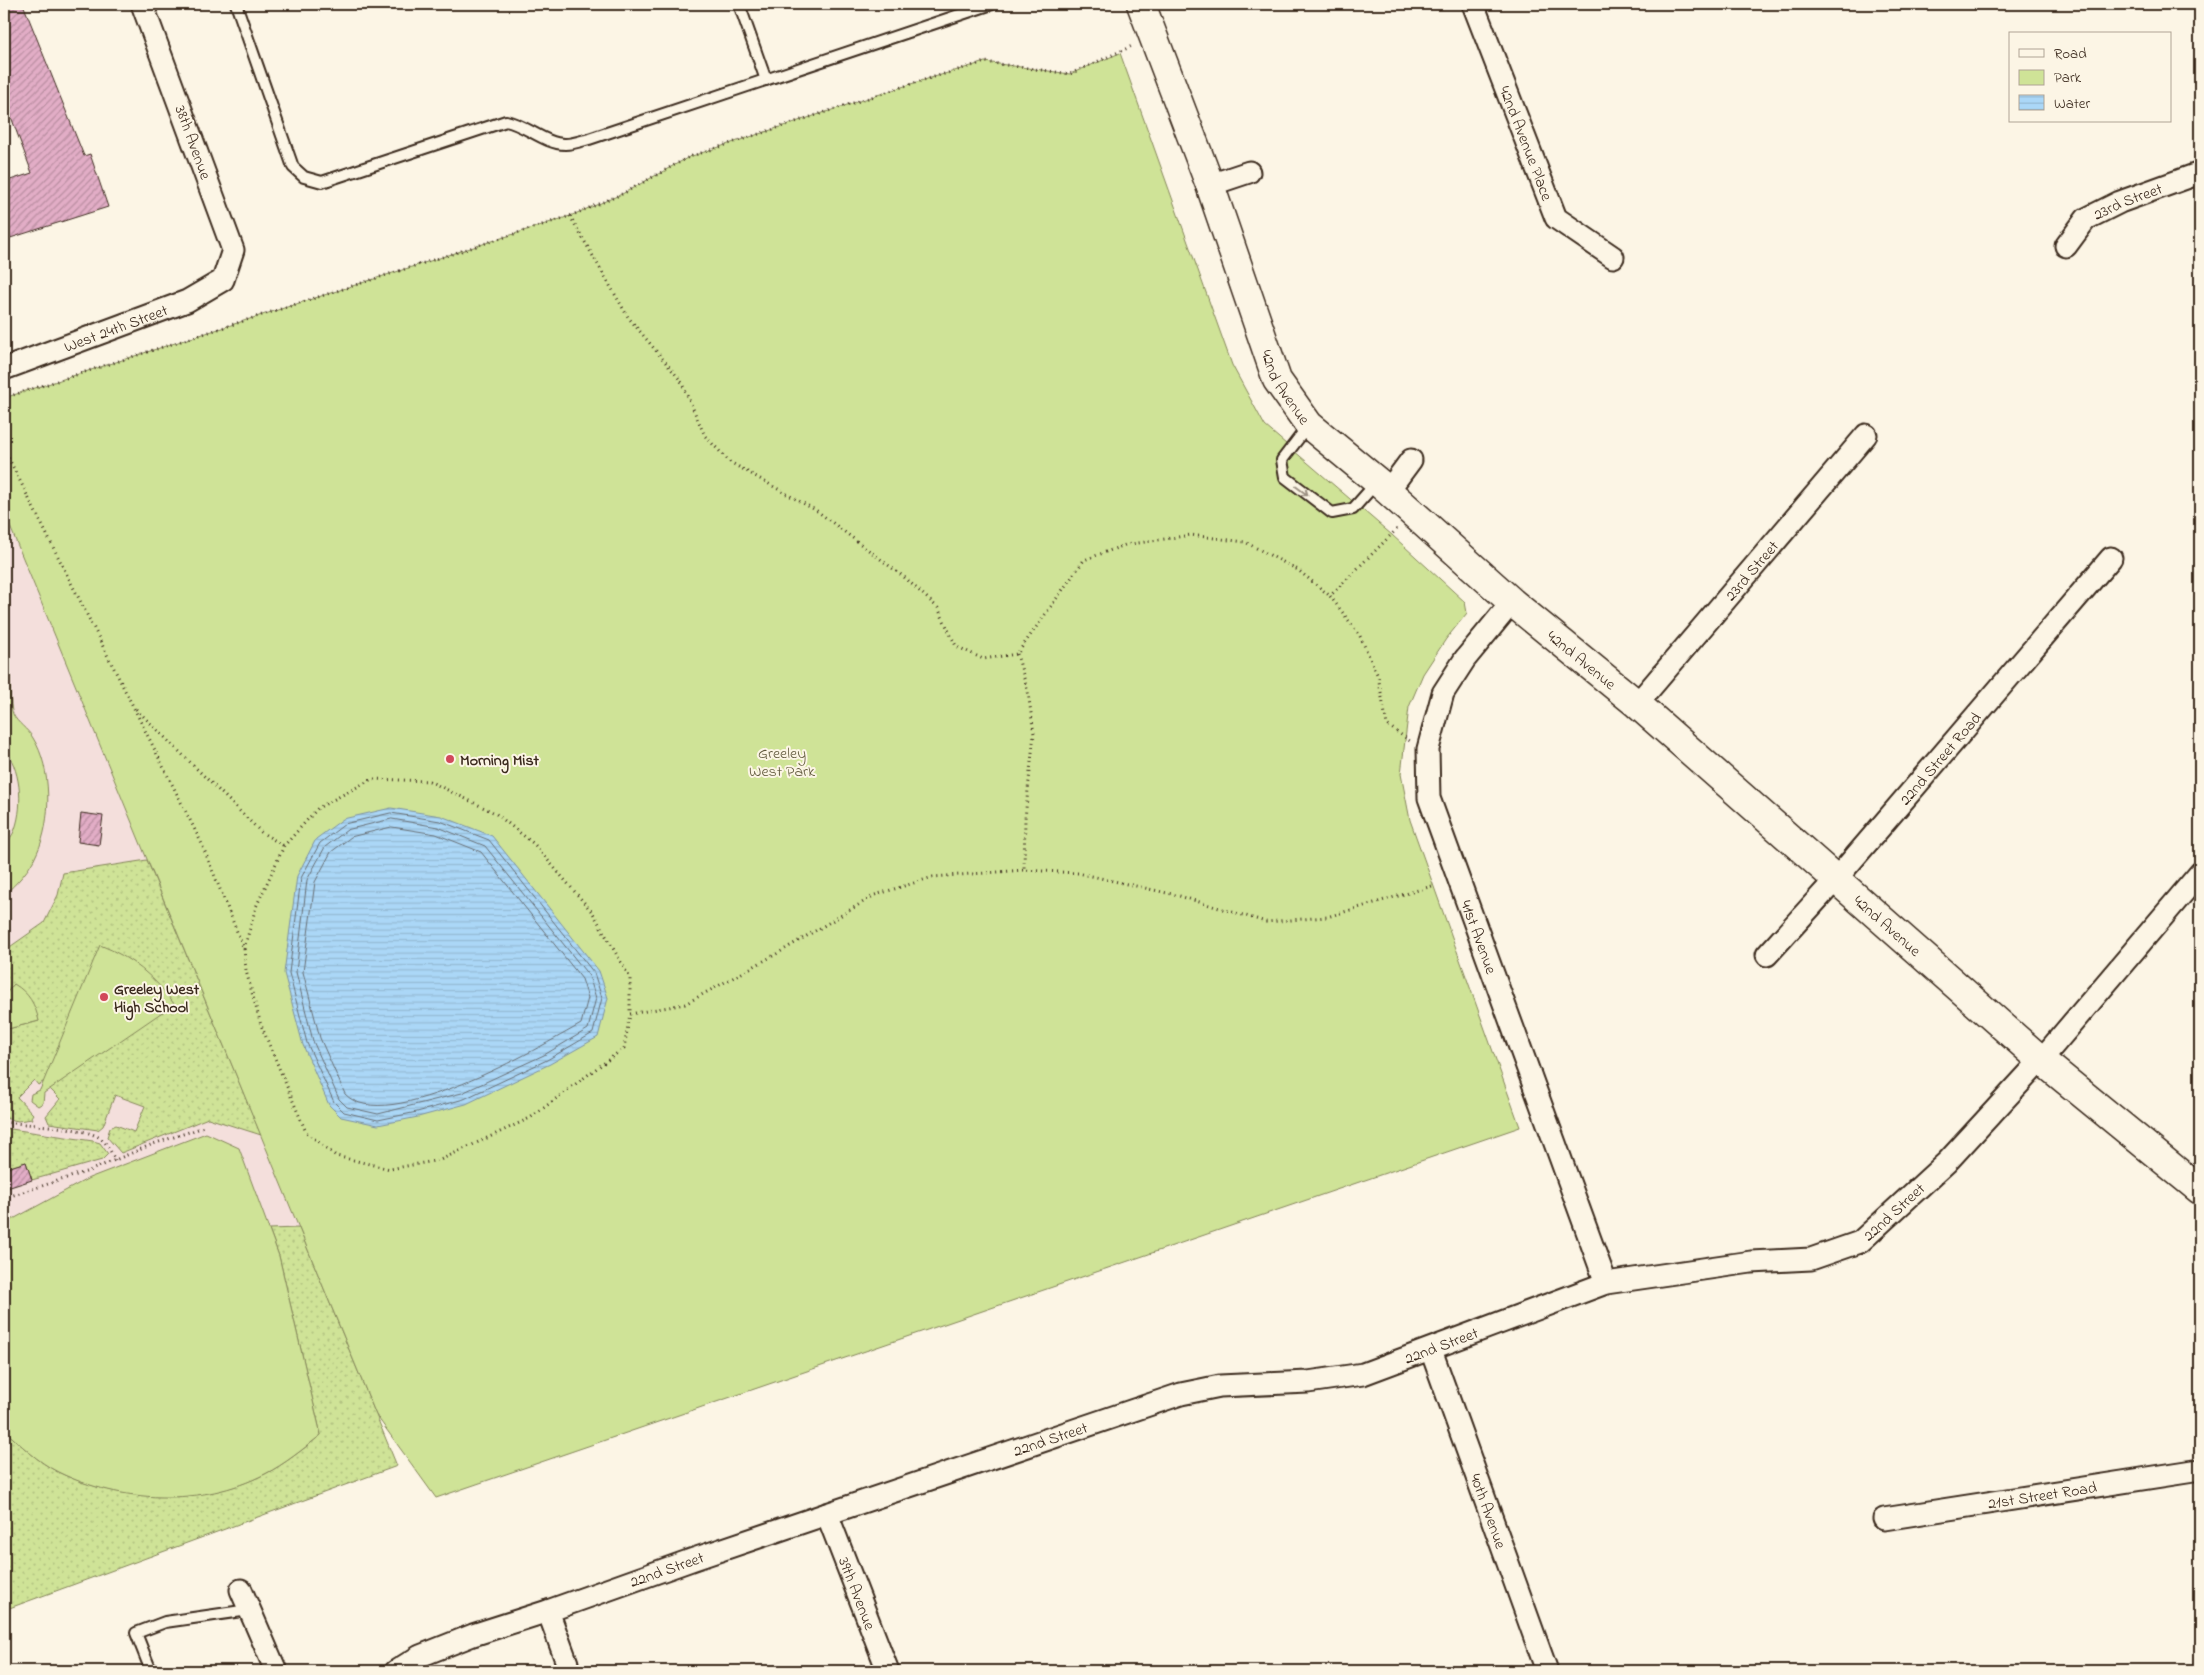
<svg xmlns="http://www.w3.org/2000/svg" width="2204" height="1675" font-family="'Indie Flower',sans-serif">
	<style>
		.built { fill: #f4dfdc }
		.grass { fill: url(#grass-dots); stroke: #85865a }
		.park { fill: #cfe397; stroke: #85865a }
		.water { fill: url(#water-rules); stroke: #7e92a0 }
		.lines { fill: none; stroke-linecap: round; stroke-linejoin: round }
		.shore { stroke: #686f75; stroke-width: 1 }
		.building { fill: url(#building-hatch); stroke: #3b2a1e }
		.lane-casing { stroke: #3b2a1e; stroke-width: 14 }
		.street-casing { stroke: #3b2a1e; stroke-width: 25 }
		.secondary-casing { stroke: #3b2a1e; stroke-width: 31 }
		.path { stroke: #3b2a1e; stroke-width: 3; stroke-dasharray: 1 4; stroke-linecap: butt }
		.lane { stroke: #fcf5e5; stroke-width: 10 }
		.street { stroke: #fcf5e5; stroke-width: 21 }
		.secondary { stroke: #fcf5e5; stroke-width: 28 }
		.oneway { stroke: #9c9082 }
		.poi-dot { fill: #d1495b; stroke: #fcf5e5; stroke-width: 2 }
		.labels { text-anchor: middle; stroke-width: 4; stroke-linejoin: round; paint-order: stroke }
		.street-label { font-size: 16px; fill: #3b2a1e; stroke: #fcf5e5 }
		.park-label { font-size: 16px; fill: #60583c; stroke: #fcf5e5 }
		.poi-label { font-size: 16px; font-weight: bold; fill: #3b2a1e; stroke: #fcf5e5; text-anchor: start }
	</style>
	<defs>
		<pattern id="grass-dots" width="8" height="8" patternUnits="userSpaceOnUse" patternTransform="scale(1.25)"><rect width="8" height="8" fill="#cfe397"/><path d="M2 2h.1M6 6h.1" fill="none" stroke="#b3c382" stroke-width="1.8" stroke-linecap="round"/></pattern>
		<pattern id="water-rules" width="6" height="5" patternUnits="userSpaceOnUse" patternTransform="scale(1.25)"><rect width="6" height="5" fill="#abd7f7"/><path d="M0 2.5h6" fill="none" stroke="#94b9d3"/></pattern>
		<pattern id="building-hatch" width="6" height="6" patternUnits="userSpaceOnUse" patternTransform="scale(1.25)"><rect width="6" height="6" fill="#e2adc6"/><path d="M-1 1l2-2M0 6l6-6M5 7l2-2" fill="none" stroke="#b88da0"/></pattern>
	</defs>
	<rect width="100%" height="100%" fill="#fcf5e5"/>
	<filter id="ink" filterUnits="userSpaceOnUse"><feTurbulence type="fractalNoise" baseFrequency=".02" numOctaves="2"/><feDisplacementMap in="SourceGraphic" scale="10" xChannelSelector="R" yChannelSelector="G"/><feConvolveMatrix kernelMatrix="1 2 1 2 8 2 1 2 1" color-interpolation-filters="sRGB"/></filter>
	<g filter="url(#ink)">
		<path class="built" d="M4 512 397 1466 4 1610Z"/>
		<g class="grass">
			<path d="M147 860 261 1135 208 1118 121 1153 107 1137 110 1128 116 1125 134 1132 145 1106 115 1095 103 1126 98 1130 49 1123 46 1116 60 1099 43 1082 38 1085 34 1080 17 1097 33 1114 31 1117 32 1119 18 1121 4 1118V1030L39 1021 14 984 4 996V951L44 923 58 895 63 873Z"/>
			<path d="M4 1128 93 1141 100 1143 108 1154 102 1160 32 1180 26 1162 4 1169Z"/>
			<path d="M299 1228 397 1466 4 1610V1430C20 1444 38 1462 58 1472 120 1502 202 1506 265 1474 285 1464 303 1449 321 1435L279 1256 269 1229Z"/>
		</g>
		<g class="park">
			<path d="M1120 53 1232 365 1265 426 1392 535 1465 602 1467 613 1446 639 1423 674 1409 707 1401 774 1410 820 1520 1127 436 1498 376 1415 4 512V398L570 216 622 194 689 157 917 82 985 62 1070 74Z"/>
			<path d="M10 668C11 679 9 705 13 714 17 723 28 729 33 738 52 768 52 821 37 853 30 870 17 883 4 895 4 881 0 862 4 849 6 842 13 836 15 829 24 803 20 768 4 748V669Z"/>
			<path d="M100 945C131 957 155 977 174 1004L44 1093 43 1103 38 1106 30 1100 31 1094 40 1090Z"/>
			<path d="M14 984C29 993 35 1004 39 1021L4 1030V996Z"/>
			<path d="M206 1133 239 1148 279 1256 321 1435C303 1449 285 1464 265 1474 201 1507 121 1503 58 1472 38 1462 20 1444 4 1430V1224L89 1178Z"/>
		</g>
		<path class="water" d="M391 808 441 816 492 836 599 971 608 998 598 1037 550 1064 466 1104 418 1117 378 1125 341 1117 329 1105 303 1045 284 973 297 876 316 839 343 819Z"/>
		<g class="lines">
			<g class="shore">
				<path d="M391 813 440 821 489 840 594 973 602 998 593 1033 547 1060 464 1099 417 1112 378 1120 344 1112 334 1102 307 1043 289 973 301 878 320 843 345 824Z"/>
				<path d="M392 819 438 827 485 846 589 976 596 998 588 1029 544 1055 462 1093 378 1114 347 1107 339 1099 313 1041 296 972 307 880 325 847 347 830Z"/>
				<path d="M392 827 436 834 481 852 582 979 588 998 581 1024C540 1047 385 1137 345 1094L320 1038 303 972 315 882 331 852 351 837Z"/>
			</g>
		</g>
		<g class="building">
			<path d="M4 4H23L84 156 90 154 108 207 4 240V182L32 173 4 98Z"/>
			<path d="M81 813 103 816 99 845 78 842Z"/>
			<path d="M26 1162 32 1180 4 1189V1169Z"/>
		</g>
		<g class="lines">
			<g class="lane-casing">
				<g id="lane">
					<path d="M236 4 293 167 304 177 322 182 506 121C526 125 545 144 565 144 573 144 581 141 589 139L992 4"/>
					<path d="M739 4 766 80"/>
					<path d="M1308 426 1282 460 1285 477 1332 513 1353 509 1377 482"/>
					<path d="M151 1671 136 1633 165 1622 249 1610"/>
				</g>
			</g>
			<g class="street-casing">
				<g id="street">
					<path id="s1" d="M1473 4 1556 218 1613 257"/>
					<path d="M1210 185 1249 172"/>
					<path id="s2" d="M2066 246 2086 219 2120 202 2200 173"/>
					<path id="s3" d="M4 369 187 301 223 280 233 250 142 4"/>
					<path d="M1388 491 1411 460"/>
					<path id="s4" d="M1512 602 1465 659 1443 693 1428 749 1429 798 1606 1283"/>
					<path id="s5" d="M1637 704 1866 435"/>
					<path id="s6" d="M1767 955 1836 879 2111 558"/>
					<path id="s7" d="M1431 1350 1547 1671"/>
					<path id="s8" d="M827 1514 888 1671"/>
					<path id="s9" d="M1884 1519 2200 1470"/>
					<path d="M241 1590 276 1671"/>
					<path d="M548 1611 567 1663"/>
					<path id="s10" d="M396 1671 420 1656 473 1635 548 1611 694 1559 1181 1394 1220 1386 1308 1382 1363 1374 1606 1283 1751 1262 1811 1259 1860 1242 1947 1162 2041 1060 2200 873"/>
				</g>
			</g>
			<g class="secondary-casing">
				<g id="secondary">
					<path id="s11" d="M1141 4 1210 185 1277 380 1309 425 1378 482 1512 602 1637 704 2041 1060 2200 1190"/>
				</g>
			</g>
			<g class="path">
				<path d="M570 216 628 317 681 381 705 436 730 462 817 511 904 577 938 608 956 646 983 659 1017 654 1084 560 1125 545 1191 535 1245 542 1298 570 1330 596"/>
				<path d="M4 398 570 216 622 194 689 157 917 82 985 62 1070 74 1132 46"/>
				<path d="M4 449 201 842 244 949 246 971 261 1025 306 1132 336 1156 390 1169 440 1160 530 1118 624 1048 630 1014 685 1004 780 952 875 895 933 877 1024 870 1078 873 1176 895 1266 922 1327 917 1432 886"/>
				<path d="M1397 529 1330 596 1359 634 1378 676 1387 725 1410 741"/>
				<path d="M1017 654 1028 692 1034 734 1025 818 1024 870"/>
				<path d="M4 663H8"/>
				<path d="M136 709 261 832 284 846"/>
				<path d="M244 949 256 907 284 846 318 808 372 779 429 781 495 813 534 844 593 913 630 978V1014"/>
				<path d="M4 1122C27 1125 82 1126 100 1138 108 1144 111 1152 115 1161"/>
				<path d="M4 1198 89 1171 153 1144 204 1127"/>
			</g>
			<use href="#lane" class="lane"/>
			<use href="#street" class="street"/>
			<use href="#secondary" class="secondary"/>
		</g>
		<defs><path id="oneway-shaft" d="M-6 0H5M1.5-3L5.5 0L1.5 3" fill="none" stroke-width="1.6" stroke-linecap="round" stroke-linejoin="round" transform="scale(1.25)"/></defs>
		<use class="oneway" href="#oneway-shaft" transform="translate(1302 491) rotate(37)"/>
	</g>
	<g class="poi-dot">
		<circle cx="450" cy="759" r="5"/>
		<circle cx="104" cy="997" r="5"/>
	</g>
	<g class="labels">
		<g class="street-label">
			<text transform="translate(194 142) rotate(70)" y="6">38th Avenue</text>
			<text dy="6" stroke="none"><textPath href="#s1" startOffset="149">42nd Avenue Place</textPath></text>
			<text dy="6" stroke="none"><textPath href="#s2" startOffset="79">23rd Street</textPath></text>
			<text dy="6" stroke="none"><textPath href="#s3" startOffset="119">West 24th Street</textPath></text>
			<text dy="6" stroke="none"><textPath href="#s11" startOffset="410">42nd Avenue</textPath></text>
			<text dy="6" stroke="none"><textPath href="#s5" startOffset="176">23rd Street</textPath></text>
			<text dy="6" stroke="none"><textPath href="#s11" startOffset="815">42nd Avenue</textPath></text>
			<text dy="6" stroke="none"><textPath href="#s6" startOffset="262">22nd Street Road</textPath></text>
			<text dy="6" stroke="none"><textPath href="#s11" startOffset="1220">42nd Avenue</textPath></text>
			<text dy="6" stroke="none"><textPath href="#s4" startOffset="369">41st Avenue</textPath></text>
			<text dy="6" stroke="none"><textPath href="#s10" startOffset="1580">22nd Street</textPath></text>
			<text dy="6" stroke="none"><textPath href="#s10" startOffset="1100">22nd Street</textPath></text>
			<text dy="6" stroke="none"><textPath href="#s10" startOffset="695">22nd Street</textPath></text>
			<text dy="6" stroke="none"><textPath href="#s9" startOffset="160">21st Street Road</textPath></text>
			<text dy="6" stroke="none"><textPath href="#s7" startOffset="171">40th Avenue</textPath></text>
			<text dy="6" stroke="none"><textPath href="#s10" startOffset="290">22nd Street</textPath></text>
			<text dy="6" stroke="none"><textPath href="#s8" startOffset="85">39th Avenue</textPath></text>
		</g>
		<g class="park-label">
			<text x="782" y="758">Greeley<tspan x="782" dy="18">West Park</tspan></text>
		</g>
		<g class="poi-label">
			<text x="460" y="765">Morning Mist</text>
			<text x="114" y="994">Greeley West<tspan x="114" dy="18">High School</tspan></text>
		</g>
	</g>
	<rect width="2204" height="1675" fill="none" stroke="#fcf5e5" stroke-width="20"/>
	<rect x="10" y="10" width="2184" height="1655" fill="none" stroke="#3b2a1e" stroke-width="2" filter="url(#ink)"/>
	<rect x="2009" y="32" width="162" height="90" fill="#fcf5e5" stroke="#afa495"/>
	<rect x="2019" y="49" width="25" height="8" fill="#fcf5e5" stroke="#afa495"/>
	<text x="2054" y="58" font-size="15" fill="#3b2a1e">Road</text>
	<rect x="2019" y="70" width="25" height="15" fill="#cfe397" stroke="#afa495"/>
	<text x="2054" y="82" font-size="15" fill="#3b2a1e">Park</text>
	<rect x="2019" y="95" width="25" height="15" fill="url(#water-rules)" stroke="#afa495"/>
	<text x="2054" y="108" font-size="15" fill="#3b2a1e">Water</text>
</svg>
